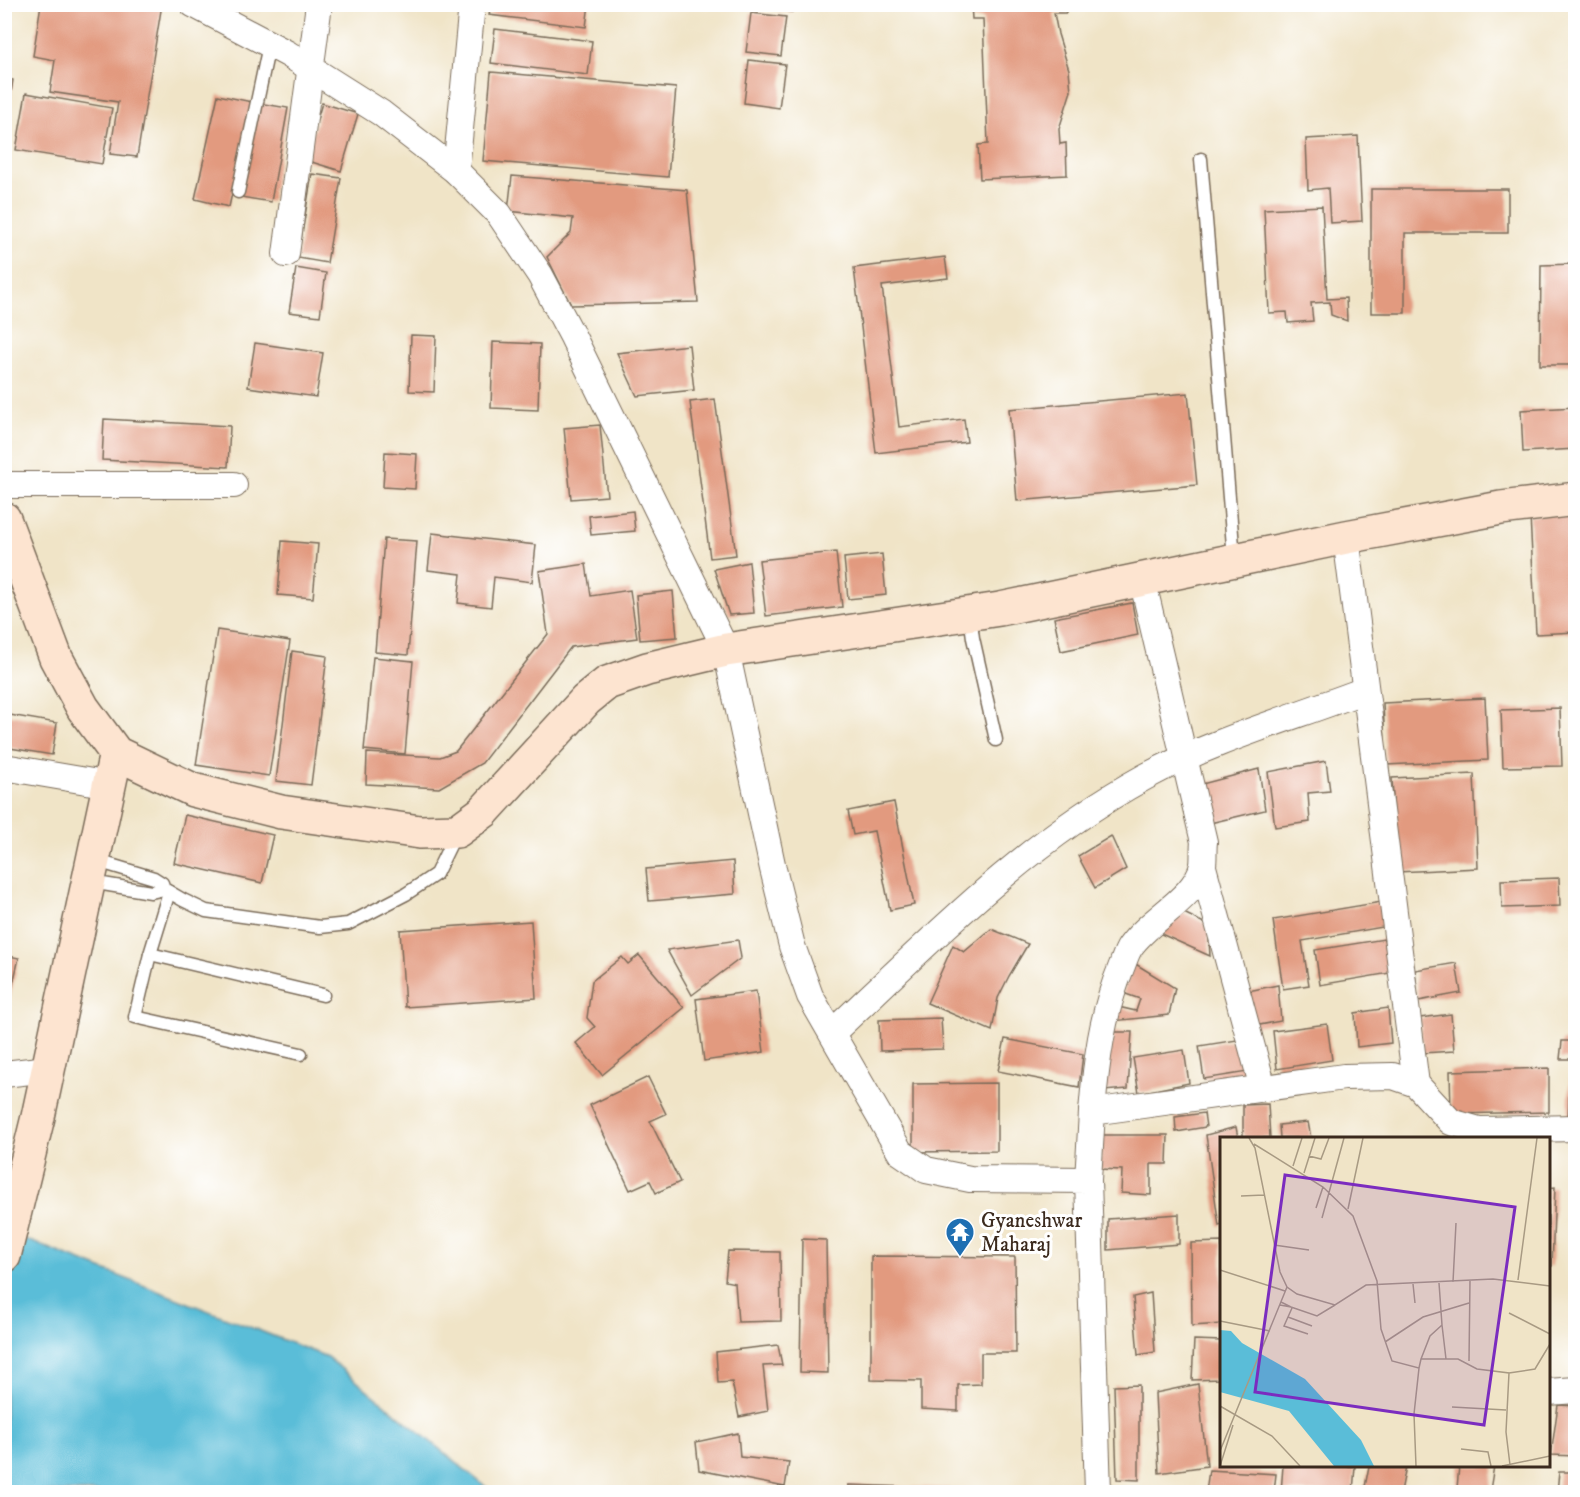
<svg xmlns="http://www.w3.org/2000/svg" width="1580" height="1497" font-family="'IM FELL DW Pica',serif">
	<style>
		.water { fill: #5abdd8; stroke: #4a747b; stroke-width: 1.5 }
		.building { fill: #e29a7f }
		.lines { fill: none; stroke-linecap: round; stroke-linejoin: round }
		.lane-casing { stroke: #7a6b59; stroke-width: 15 }
		.street-casing { stroke: #7a6b59; stroke-width: 28 }
		.secondary-casing { stroke: #7a6b59; stroke-width: 36 }
		.lane { stroke: #fff; stroke-width: 12 }
		.street { stroke: #fff; stroke-width: 26 }
		.secondary { stroke: #fde4d0; stroke-width: 33 }
		.labels { text-anchor: middle; stroke-width: 6; stroke-linejoin: round; paint-order: stroke }
		.poi-label { font-size: 21px; fill: #3b2a1e; stroke: #fff; text-anchor: start }
		.inset-road { fill: none; stroke: #a89a83; stroke-width: 1.5 }
		.view { fill: #7b2cbf; fill-opacity: 0.15; stroke: #7b2cbf; stroke-width: 3 }
		.inset-edge { fill: none; stroke: #3b2a1e; stroke-width: 3 }
	</style>
	<rect width="100%" height="100%" fill="#fff"/>
	<filter id="ink" filterUnits="userSpaceOnUse"><feTurbulence type="fractalNoise" baseFrequency=".0167" numOctaves="2"/><feDisplacementMap in="SourceGraphic" scale="12" xChannelSelector="R" yChannelSelector="G"/><feConvolveMatrix kernelMatrix="1 2 1 2 8 2 1 2 1" color-interpolation-filters="sRGB"/></filter>
	<filter id="wash" filterUnits="userSpaceOnUse"><feTurbulence type="fractalNoise" baseFrequency=".008" numOctaves="4" result="noise"/><feDisplacementMap in="SourceGraphic" scale="24" xChannelSelector="R" yChannelSelector="G"/><feGaussianBlur stdDeviation="1.35" result="paint"/><feColorMatrix in="noise" values="0 0 0 0 0 0 0 0 0 0 0 0 0 0 0 0 0 1.4 0 .05"/><feComposite in="paint" operator="in"/></filter>
	<g filter="url(#wash)">
		<rect width="100%" height="100%" fill="#f0e4c7"/>
		<path class="water" d="M4 1231 327 1357 492 1492H5Z"/>
		<g id="blocks">
			<g class="building">
				<path d="M41 4H122L133 6 134 4H162L137 157 110 154 118 102 50 92 55 60 33 56Z"/>
				<path d="M491 4H589L586 27 489 15Z"/>
				<path d="M750 4H793L792 12 750 7Z"/>
				<path d="M971 4H1065L1066 13H1054L1058 34 1069 70 1071 91 1059 129 1060 144 1066 143 1067 175 980 179 978 145 988 144 983 19H972Z"/>
				<path d="M751 13 786 17 781 56 746 52Z"/>
				<path d="M495 29 592 41 588 75 491 63Z"/>
				<path d="M749 60 785 64 779 108 744 103Z"/>
				<path d="M491 72 676 88 668 177 483 161Z"/>
				<path d="M4 78 13 80 6 123H4Z"/>
				<path d="M26 93 112 108 102 164 16 150Z"/>
				<path d="M218 95 252 102 229 207 195 199Z"/>
				<path d="M258 103 288 108 271 202 241 197Z"/>
				<path d="M322 103 358 114 341 171 305 160Z"/>
				<path d="M1358 136 1362 221 1330 223 1328 188 1308 190 1306 139Z"/>
				<path d="M312 174 341 178 327 263 298 258Z"/>
				<path d="M512 176 687 190 698 302 571 305 547 257 571 233 573 218 508 211Z"/>
				<path d="M1371 189H1508V233H1405V313H1371Z"/>
				<path d="M1322 206 1327 299 1346 298 1347 321 1331 315 1330 302 1311 303 1313 321 1288 323 1287 312 1269 313 1264 209Z"/>
				<path d="M945 257 948 278 882 286 899 427 964 419 967 442 876 453 854 268Z"/>
				<path d="M1576 264V365H1540L1541 265Z"/>
				<path d="M296 268 326 273 320 316 289 312Z"/>
				<path d="M411 335 436 336 434 392 409 391Z"/>
				<path d="M493 342 540 344 538 410 491 408Z"/>
				<path d="M255 343 323 353 316 397 248 387Z"/>
				<path d="M689 345 694 390 637 396 617 353Z"/>
				<path d="M1188 393 1197 485 1017 501 1009 409Z"/>
				<path d="M715 399 736 555 710 558 690 402Z"/>
				<path d="M1576 407V449L1523 452 1521 410Z"/>
				<path d="M104 419 230 426 228 467 102 460Z"/>
				<path d="M600 425 607 496 571 499 564 428Z"/>
				<path d="M385 452 417 454 415 489 383 487Z"/>
				<path d="M633 511 635 531 591 535 589 516Z"/>
				<path d="M1576 513V632L1536 634 1530 516Z"/>
				<path d="M432 533 536 545 532 582 494 577 491 607 458 603 461 574 428 570Z"/>
				<path d="M384 539 417 541 408 655 375 652Z"/>
				<path d="M282 541 318 544 313 598 278 595Z"/>
				<path d="M836 552 842 607 766 616 759 560Z"/>
				<path d="M882 554 886 595 848 599 844 558Z"/>
				<path d="M749 562 754 613 729 615 714 569Z"/>
				<path d="M586 564 591 596 630 590 637 638 571 647 482 763 439 788 366 784 367 753 440 757 456 751 548 634 539 571Z"/>
				<path d="M673 591 677 637 640 640 636 595Z"/>
				<path d="M1132 603 1138 635 1061 651 1054 618Z"/>
				<path d="M217 630 290 641 269 776 196 765Z"/>
				<path d="M292 651 327 656 311 785 276 781Z"/>
				<path d="M373 657 413 661 405 754 364 750Z"/>
				<path d="M1485 698 1488 760 1386 765 1383 703Z"/>
				<path d="M1560 708 1562 766 1503 767 1501 710Z"/>
				<path d="M4 714 57 723 52 755 4 747Z"/>
				<path d="M1326 761 1330 791 1308 793 1310 822 1275 827 1268 772Z"/>
				<path d="M1259 769 1265 810 1210 823 1202 784Z"/>
				<path d="M1474 774 1478 868 1397 872 1392 778Z"/>
				<path d="M894 802 914 905 890 910 874 831 853 835 848 811Z"/>
				<path d="M185 815 273 835 262 883 174 863Z"/>
				<path d="M1111 836 1126 869 1095 888 1078 856Z"/>
				<path d="M733 861 735 894 649 901 646 869Z"/>
				<path d="M1559 878 1560 906 1502 908 1501 880Z"/>
				<path d="M1381 902 1383 927 1302 941 1309 985 1283 989 1273 920Z"/>
				<path d="M1182 912 1208 925 1210 956 1159 933Z"/>
				<path d="M531 921 536 998 405 1007 400 930Z"/>
				<path d="M991 929 1028 944 1009 976 998 998 992 1031 927 1003 953 945 964 952Z"/>
				<path d="M1384 939 1390 973 1320 985 1315 950Z"/>
				<path d="M738 940 741 958 692 995 667 950Z"/>
				<path d="M4 955 19 958 5 1018H4Z"/>
				<path d="M639 955 684 1008 602 1075 576 1043 595 1027 587 1018 592 981 622 957 628 964Z"/>
				<path d="M1134 963 1175 988 1169 1015 1113 1021 1118 1007 1136 1011 1140 999 1123 993Z"/>
				<path d="M1456 963 1461 993 1418 1001 1415 970Z"/>
				<path d="M1278 985 1281 1021 1254 1026 1248 991Z"/>
				<path d="M756 991 764 1052 704 1061 696 999Z"/>
				<path d="M1388 1008 1391 1043 1357 1047 1355 1013Z"/>
				<path d="M1451 1014 1454 1051 1423 1053 1420 1018Z"/>
				<path d="M941 1018 943 1049 880 1051 879 1020Z"/>
				<path d="M1327 1024 1332 1060 1277 1069 1273 1031Z"/>
				<path d="M1114 1032H1132L1128 1089 1103 1091Z"/>
				<path d="M1005 1039 1083 1054 1079 1087 998 1071Z"/>
				<path d="M1243 1039 1248 1072 1204 1079 1199 1046Z"/>
				<path d="M1562 1041H1576V1059H1560Z"/>
				<path d="M1184 1050 1189 1083 1139 1093 1133 1058Z"/>
				<path d="M1549 1068V1112L1451 1114 1450 1071Z"/>
				<path d="M1576 1071V1122H1568L1570 1072Z"/>
				<path d="M648 1077 666 1114 650 1121 680 1182 656 1193 650 1181 630 1190 590 1105Z"/>
				<path d="M997 1083V1151L913 1152V1084Z"/>
				<path d="M1268 1104 1270 1138H1243V1105Z"/>
				<path d="M1204 1113 1206 1127 1176 1132 1175 1117Z"/>
				<path d="M1308 1122 1311 1138H1280L1279 1125Z"/>
				<path d="M1236 1127 1238 1138H1222V1225L1219 1226 1206 1135Z"/>
				<path d="M1103 1135H1168L1167 1164H1151V1195L1121 1193 1122 1170 1099 1169Z"/>
				<path d="M1555 1187 1552 1266H1548V1188Z"/>
				<path d="M1179 1214V1244L1108 1250V1219Z"/>
				<path d="M802 1239 826 1240 828 1373 800 1372Z"/>
				<path d="M1222 1242V1324L1192 1326 1191 1243Z"/>
				<path d="M728 1251 780 1252 781 1321 738 1322 735 1283 725 1281Z"/>
				<path d="M871 1256 1015 1257 1016 1353H981V1384L958 1385V1411L921 1409V1381L871 1380Z"/>
				<path d="M1151 1293 1155 1352 1138 1355 1133 1297Z"/>
				<path d="M1194 1340 1222 1341 1221 1379 1192 1380Z"/>
				<path d="M778 1345 782 1365 763 1366 768 1411 739 1417 732 1382 718 1383 716 1352Z"/>
				<path d="M1198 1384 1207 1466 1159 1473 1155 1393Z"/>
				<path d="M1139 1385V1480L1117 1479 1114 1386Z"/>
				<path d="M1558 1405 1576 1406V1456L1551 1455Z"/>
				<path d="M738 1433 740 1457 789 1462 785 1487 699 1470 696 1442Z"/>
				<path d="M1283 1466H1355L1353 1492H1281Z"/>
				<path d="M1369 1466H1406L1401 1492H1364Z"/>
				<path d="M1459 1466H1494L1490 1490 1457 1488Z"/>
				<path d="M1209 1470 1276 1474 1274 1492H1206Z"/>
				<path d="M1559 1472H1576V1492H1557Z"/>
				<path d="M848 1485 1030 1491V1492H848Z"/>
			</g>
		</g>
	</g>
	<g filter="url(#ink)">
		<use href="#blocks" fill-opacity="0" stroke="#7a6b59" stroke-width="1.5"/>
		<g class="lines">
			<g class="lane-casing">
				<g id="lane">
					<path d="M1201 159 1234 558"/>
					<path d="M238 192 269 45"/>
					<path d="M970 615 973 638 996 740"/>
					<path d="M91 882 151 892 164 889 162 883 154 878 94 860"/>
					<path d="M164 889 183 900 206 911 320 927 348 924 406 894 436 874 456 833"/>
					<path d="M169 892 150 954 135 1017 301 1054"/>
					<path d="M150 954 323 995"/>
				</g>
			</g>
			<g class="street-casing">
				<g id="street">
					<path d="M193 4 288 54 381 113 456 171 499 214 540 275 573 337 726 650 773 869 792 946 810 996 900 1152 926 1170 970 1179 1088 1180 1098 1492"/>
					<path d="M456 171 472 4"/>
					<path d="M286 254 319 4"/>
					<path d="M4 485H234"/>
					<path d="M1346 537 1416 1084"/>
					<path d="M4 767 110 785"/>
					<path d="M1203 867 1263 1088"/>
					<path d="M832 1033C929 942 1026 842 1145 777 1214 740 1292 718 1365 690"/>
					<path d="M4 1074 48 1069"/>
					<path d="M1092 1112C1096 1063 1102 1014 1121 968 1124 961 1126 953 1130 947 1149 919 1196 898 1203 865 1204 858 1203 849 1204 842L1142 579"/>
					<path d="M1088 1180 1092 1112 1344 1077 1393 1076 1416 1084 1451 1122 1479 1130 1576 1128"/>
					<path d="M1548 1392 1576 1390"/>
				</g>
			</g>
			<g class="secondary-casing">
				<g id="secondary">
					<path d="M4 519 56 658 83 708 116 753 193 790 281 812 420 832 457 831 483 812 586 700 607 683 647 669 726 650 1000 609 1346 537 1501 508 1576 499"/>
					<path d="M4 1256 38 1117 116 753"/>
				</g>
			</g>
			<use href="#lane" class="lane"/>
			<use href="#street" class="street"/>
			<use href="#secondary" class="secondary"/>
		</g>
	</g>
	<defs>
		<g id="temple-pin" transform="scale(1.5)"><path d="M0 17L-7.5 6A9.5 9.5 0 1 1 7.5 6Z" fill="#1f6fb2" stroke="#fff"/><path d="M0-6L5-2H3V0L6.5 2.5H4V6H1.5V3h-3V6H-4V2.5H-6.5L-3 0V-2H-5Z" fill="#fff"/></g>
	</defs>
	<g fill-rule="evenodd">
		<use href="#temple-pin" x="960" y="1232"/>
	</g>
	<g class="labels">
		<g class="poi-label">
			<text x="981" y="1227">Gyaneshwar<tspan x="981" dy="24">Maharaj</tspan></text>
		</g>
	</g>
	<g transform="translate(1220 1137)">
		<rect width="330" height="330" fill="#f0e4c7"/>
		<path d="M0 193 11 194 22 206 85 242 141 303 154 329H114L69 274 0 255Z" fill="#5abdd8"/>
		<path class="inset-road" d="M29 1 35 11 60 135 67 150 77 157 115 168 146 148 273 142 330 149M34 7 103 50 133 79 157 144 161 192 172 224 199 231 194 277 196 329M89 19 101 22 109 1M73 29 82 1M84 36 95 1M21 59 44 58M96 71 103 50M128 72 143 1M102 81 124 1M54 108 89 113M0 133 65 154M298 143 317 1M233 145 236 86M193 147 195 166M60 168 71 170 61 165M71 170 97 179 115 168M72 171 64 189 88 197M289 176 330 197M68 180 92 189M0 184 50 194M222 188 226 222M165 205 203 180 249 166M201 222 210 199 222 188 219 146M249 224 250 143M199 231 201 222H238L257 232 289 236 286 295 290 328M289 236 315 232 330 207M0 269 52 299 80 329M232 270 286 273M241 312 268 315 271 329M0 314 67 150M0 329 13 288M282 329 330 319"/>
		<path class="view" d="M65 38 295 70 264 288 35 255Z"/>
		<rect width="330" height="330" class="inset-edge"/>
	</g>
	<rect width="1580" height="1497" fill="none" stroke="#fff" stroke-width="24"/>
</svg>
